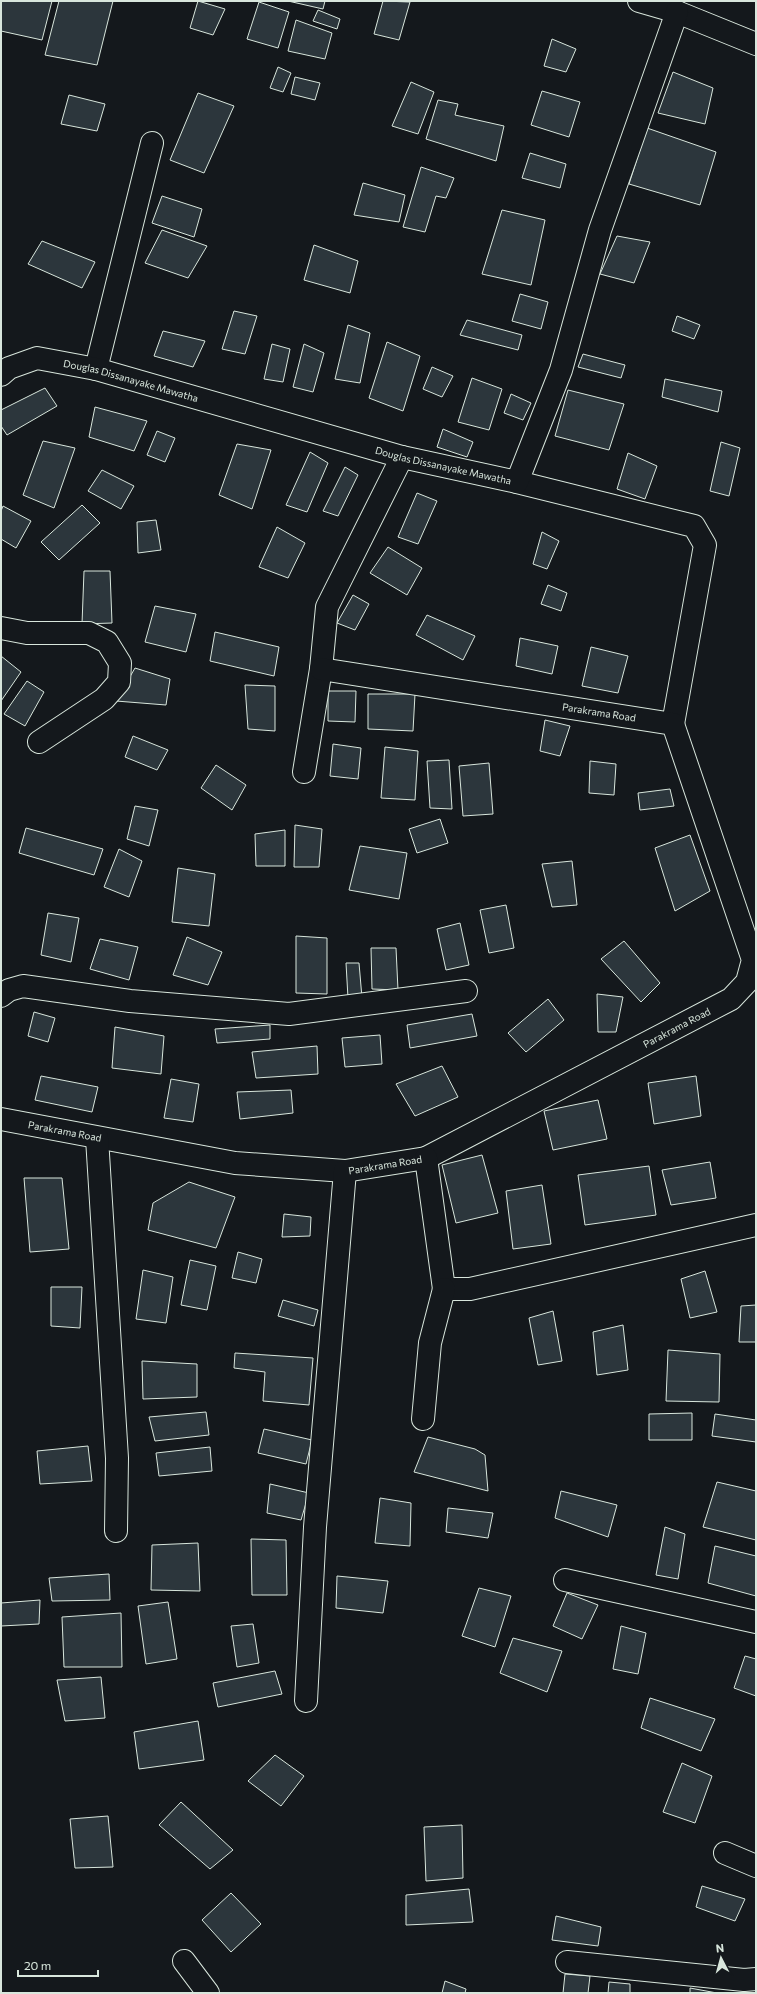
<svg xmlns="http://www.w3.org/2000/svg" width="757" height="1994" font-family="Commissioner,sans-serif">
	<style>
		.building { fill: #2c363c; stroke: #d8e6dc }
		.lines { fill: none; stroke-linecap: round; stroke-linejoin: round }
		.minor-casing { stroke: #d8e6dc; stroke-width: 24 }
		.minor { stroke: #14181c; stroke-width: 22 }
		.labels { text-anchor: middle; stroke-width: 3; stroke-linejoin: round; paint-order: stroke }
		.street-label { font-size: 10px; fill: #d8e6dc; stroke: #14181c }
	</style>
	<rect width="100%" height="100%" fill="#14181c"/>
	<g class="building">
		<path d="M1 1H52L42 40 1 31Z"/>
		<path d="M59 1H113L97 65 45 55Z"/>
		<path d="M198 1 225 9 213 35 190 28Z"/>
		<path d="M288 1H325L323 9Z"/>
		<path d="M383 1 410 2 399 40 374 34Z"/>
		<path d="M259 2 289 12 278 48 247 39Z"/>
		<path d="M318 10 340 19 337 29 313 21Z"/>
		<path d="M296 20 332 33 325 59 288 51Z"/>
		<path d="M552 39 576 49 566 72 544 66Z"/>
		<path d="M278 67 291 73 283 92 270 88Z"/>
		<path d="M673 72 713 88 705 124 658 113Z"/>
		<path d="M295 77 320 83 315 100 291 94Z"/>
		<path d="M411 82 434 92 418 134 392 126Z"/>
		<path d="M542 91 580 102 569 137 531 125Z"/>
		<path d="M198 93 234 106 204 173 170 160Z"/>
		<path d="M69 95 105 104 97 131 61 124Z"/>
		<path d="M438 100 458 104 455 115 504 126 496 161 426 139Z"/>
		<path d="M647 128 716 152 700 205 629 184Z"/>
		<path d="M530 153 566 164 560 188 522 178Z"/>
		<path d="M421 167 454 178 446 198 436 196 425 232 403 227Z"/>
		<path d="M363 183 405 195 399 222 354 215Z"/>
		<path d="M162 196 202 209 194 237 152 223Z"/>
		<path d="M502 210 545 220 531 285 482 274Z"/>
		<path d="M162 230 207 246 188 278 145 263Z"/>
		<path d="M617 236 650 242 634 283 600 274Z"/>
		<path d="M42 241 95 262 82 288 28 264Z"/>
		<path d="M314 245 358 261 350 293 304 280Z"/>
		<path d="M520 294 548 302 541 329 512 321Z"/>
		<path d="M234 311 257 316 245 354 222 349Z"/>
		<path d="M677 316 700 325 694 339 672 331Z"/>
		<path d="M467 320 522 335 518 350 460 335Z"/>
		<path d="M348 325 370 333 360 383 335 379Z"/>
		<path d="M163 331 205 341 193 367 154 356Z"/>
		<path d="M387 342 420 356 403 411 369 398Z"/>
		<path d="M272 344 290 349 283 382 264 379Z"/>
		<path d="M304 344 324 353 313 392 293 387Z"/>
		<path d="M583 354 625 365 621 378 578 367Z"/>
		<path d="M432 367 453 376 442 397 423 389Z"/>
		<path d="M472 378 502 389 489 430 458 422Z"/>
		<path d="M665 379 722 391 718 412 662 397Z"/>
		<path d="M45 388 57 406 7 435 1 426V410Z"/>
		<path d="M568 390 624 404 609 450 555 436Z"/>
		<path d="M511 394 531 403 523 420 504 413Z"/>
		<path d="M95 407 147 421 134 451 89 437Z"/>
		<path d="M443 429 473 442 467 457 437 447Z"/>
		<path d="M157 431 175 438 165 462 147 455Z"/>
		<path d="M43 441 75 448 54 508 23 495Z"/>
		<path d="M721 442 740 448 729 496 710 491Z"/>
		<path d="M237 444 271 450 252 509 219 495Z"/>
		<path d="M310 452 328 463 307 512 286 505Z"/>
		<path d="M628 453 657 466 645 499 617 489Z"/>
		<path d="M345 467 358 475 338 516 323 511Z"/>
		<path d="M102 470 134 486 121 509 88 491Z"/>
		<path d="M417 493 437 501 418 544 398 537Z"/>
		<path d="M82 505 100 523 59 560 41 542Z"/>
		<path d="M3 506 31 521 16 548 1 539V511Z"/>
		<path d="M156 520 161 550 138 553 137 522Z"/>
		<path d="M277 527 305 543 288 578 259 567Z"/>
		<path d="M542 532 559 541 547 569 533 564Z"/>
		<path d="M388 547 422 568 407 595 370 573Z"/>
		<path d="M84 571H110L112 623 82 624Z"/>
		<path d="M548 585 567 593 561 611 541 604Z"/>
		<path d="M353 595 369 604 355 630 337 623Z"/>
		<path d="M155 606 196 614 186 652 145 642Z"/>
		<path d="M427 615 475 636 463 660 416 635Z"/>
		<path d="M215 632 279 647 274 676 210 661Z"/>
		<path d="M520 638 558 646 552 674 516 666Z"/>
		<path d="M591 647 628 656 618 693 582 686Z"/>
		<path d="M1 656 21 672 1 701Z"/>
		<path d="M135 668 170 679 166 705 116 701Z"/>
		<path d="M27 681 44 692 25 726 4 714Z"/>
		<path d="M245 685 275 686V731L248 729Z"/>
		<path d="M328 691H356L355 722 328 721Z"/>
		<path d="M368 694H415L413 731 368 729Z"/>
		<path d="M545 720 570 726 560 756 540 751Z"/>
		<path d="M133 736 168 750 157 770 125 757Z"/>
		<path d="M333 744 361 748 358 779 330 776Z"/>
		<path d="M385 747 418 751 415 800 381 798Z"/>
		<path d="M449 760 452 809 430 808 427 761Z"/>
		<path d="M590 761 616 764 614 795 589 793Z"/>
		<path d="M489 763 493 814 463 816 459 766Z"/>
		<path d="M216 765 246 785 232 810 201 788Z"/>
		<path d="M670 789 674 806 640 810 638 793Z"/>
		<path d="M135 806 158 810 149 846 127 839Z"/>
		<path d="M440 819 448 843 417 853 409 829Z"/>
		<path d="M295 825 322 829 319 867H294Z"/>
		<path d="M26 828 103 849 94 875 19 853Z"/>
		<path d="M285 830V866H256L255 834Z"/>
		<path d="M690 835 710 891 675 911 655 848Z"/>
		<path d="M360 846 407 853 399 899 349 890Z"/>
		<path d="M119 849 142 861 129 897 104 887Z"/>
		<path d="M572 861 577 905 552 907 542 864Z"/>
		<path d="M178 868 215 874 209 926 172 922Z"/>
		<path d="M506 905 514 948 489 953 480 910Z"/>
		<path d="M48 913 79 918 71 962 41 955Z"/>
		<path d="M460 923 469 965 446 970 437 929Z"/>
		<path d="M296 936 327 938V994L296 993Z"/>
		<path d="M187 937 222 952 208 985 173 975Z"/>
		<path d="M100 939 138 947 129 980 90 969Z"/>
		<path d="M624 941 660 983 641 1002 601 959Z"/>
		<path d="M371 948H396L398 990 372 989Z"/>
		<path d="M346 963H359L362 998H348Z"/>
		<path d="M597 994 623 997 616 1032H598Z"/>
		<path d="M548 999 564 1020 526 1052 508 1033Z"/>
		<path d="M34 1012 55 1018 48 1042 28 1036Z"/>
		<path d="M472 1014 477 1036 410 1048 407 1025Z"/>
		<path d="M270 1025V1039L217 1043 215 1029Z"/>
		<path d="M115 1027 164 1036 161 1074 112 1068Z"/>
		<path d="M380 1035 382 1064 345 1067 342 1038Z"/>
		<path d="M317 1046 318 1074 256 1078 252 1052Z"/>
		<path d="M442 1066 458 1097 415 1116 396 1084Z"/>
		<path d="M41 1076 98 1087 92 1112 35 1100Z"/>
		<path d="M696 1076 701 1116 654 1124 648 1083Z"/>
		<path d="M171 1079 199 1084 193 1122 164 1118Z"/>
		<path d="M291 1090 293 1113 240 1119 237 1092Z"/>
		<path d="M598 1100 607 1139 553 1150 544 1111Z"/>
		<path d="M482 1155 498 1213 456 1223 442 1165Z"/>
		<path d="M710 1162 716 1198 671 1205 662 1170Z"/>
		<path d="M649 1166 656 1215 585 1225 578 1175Z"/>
		<path d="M24 1178H62L69 1249 30 1252Z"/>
		<path d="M189 1182 235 1197 216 1248 148 1230 153 1203Z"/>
		<path d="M542 1185 551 1244 513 1249 506 1191Z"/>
		<path d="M284 1214 311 1217 310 1236 282 1237Z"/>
		<path d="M238 1252 262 1259 256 1283 232 1278Z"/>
		<path d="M190 1260 216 1266 207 1310 181 1305Z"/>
		<path d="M143 1270 173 1277 166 1323 136 1319Z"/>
		<path d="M705 1271 717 1312 690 1318 681 1279Z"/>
		<path d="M51 1287H82L80 1328 51 1326Z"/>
		<path d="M283 1300 318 1310 314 1326 278 1316Z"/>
		<path d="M756 1305V1342H739L741 1306Z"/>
		<path d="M553 1311 562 1361 538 1365 529 1318Z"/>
		<path d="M623 1325 628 1370 597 1375 593 1332Z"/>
		<path d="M668 1350 720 1354 719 1402 666 1401Z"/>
		<path d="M235 1353 313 1358 309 1405 263 1401 265 1372 234 1368Z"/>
		<path d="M142 1361 197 1364V1397L143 1399Z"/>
		<path d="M206 1412 209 1435 155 1441 149 1417Z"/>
		<path d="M692 1413V1440H649V1414Z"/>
		<path d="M715 1414 756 1420V1442L712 1436Z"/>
		<path d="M264 1429 312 1440 306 1464 258 1453Z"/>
		<path d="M428 1437 475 1449 485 1455 488 1491 414 1472Z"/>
		<path d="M88 1446 92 1481 40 1484 37 1451Z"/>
		<path d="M210 1447 212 1471 159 1476 156 1453Z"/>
		<path d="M717 1482 756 1491V1540L703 1527Z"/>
		<path d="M270 1484 309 1493 301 1520 267 1513Z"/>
		<path d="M561 1491 617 1505 608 1537 555 1518Z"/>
		<path d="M380 1498 411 1503 410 1546 375 1543Z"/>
		<path d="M448 1508 493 1513 488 1538 446 1532Z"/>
		<path d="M665 1527 685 1534 678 1579 656 1575Z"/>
		<path d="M251 1539 286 1540 287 1595H252Z"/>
		<path d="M198 1543 200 1591 151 1590 152 1545Z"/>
		<path d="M715 1546 756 1556V1596L708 1583Z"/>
		<path d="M109 1574 110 1600 52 1601 49 1578Z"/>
		<path d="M337 1576 388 1581 383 1613 336 1608Z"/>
		<path d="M479 1588 511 1596 495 1647 462 1636Z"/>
		<path d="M567 1593 598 1605 582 1639 553 1626Z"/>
		<path d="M40 1600 39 1624 1 1626V1603Z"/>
		<path d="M168 1602 177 1659 146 1664 138 1606Z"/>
		<path d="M121 1613 122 1667H64L62 1617Z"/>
		<path d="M253 1624 259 1663 237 1667 231 1626Z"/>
		<path d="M621 1626 646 1633 638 1674 613 1669Z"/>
		<path d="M513 1638 562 1651 547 1692 500 1673Z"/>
		<path d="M745 1656 756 1659V1696L734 1688Z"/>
		<path d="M275 1671 282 1694 218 1707 213 1683Z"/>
		<path d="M101 1677 105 1718 65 1721 57 1680Z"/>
		<path d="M650 1698 715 1719 701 1751 641 1728Z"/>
		<path d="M198 1721 204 1760 139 1769 134 1732Z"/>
		<path d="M275 1755 304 1776 281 1806 248 1781Z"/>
		<path d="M682 1763 712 1776 695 1823 663 1812Z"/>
		<path d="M181 1802 233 1850 210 1869 159 1825Z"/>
		<path d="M108 1816 113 1867 75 1868 70 1819Z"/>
		<path d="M462 1825 463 1878 426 1881 424 1827Z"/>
		<path d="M702 1886 745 1899 735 1921 696 1907Z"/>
		<path d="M469 1889 473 1922 406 1925V1895Z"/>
		<path d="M231 1893 261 1924 231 1952 202 1920Z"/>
		<path d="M556 1916 601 1927 598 1946 552 1940Z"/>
		<path d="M565 1974 590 1976 588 1993H563Z"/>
		<path d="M445 1981 466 1989 465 1993H442Z"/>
		<path d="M609 1982 630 1984V1993H608Z"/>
		<path d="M690 1988 717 1993H690Z"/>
	</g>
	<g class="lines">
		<g class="minor-casing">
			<g id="minor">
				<path d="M639 1 677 12 756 44"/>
				<path d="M96 369 152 143"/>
				<path id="s1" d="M1 375 9 368 37 358 96 369 402 457 517 482 694 526 705 545 673 724"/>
				<path d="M517 482 561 370 600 230 677 12"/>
				<path d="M1 628 27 633H89L107 642 120 663 119 682 104 699 39 742"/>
				<path d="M304 772 321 669 327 607 402 457"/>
				<path d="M1 996 9 990 23 986 130 1001 289 1014 466 991"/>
				<path id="s2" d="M1 1119 235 1163 345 1171 426 1158 731 999 747 982 753 960 673 724 321 669"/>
				<path d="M97 1138 117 1458 116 1531"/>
				<path d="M426 1158 444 1289H470L756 1225"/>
				<path d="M423 1419 430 1343 444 1289"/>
				<path d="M565 1580 756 1622"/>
				<path d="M306 1701 315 1527 345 1171"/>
				<path d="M725 1853 756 1866"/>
				<path d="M184 1961 208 1993"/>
				<path d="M567 1962 744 1980 756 1979"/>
			</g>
		</g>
		<use href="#minor" class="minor"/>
	</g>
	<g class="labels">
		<g class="street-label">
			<text dy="4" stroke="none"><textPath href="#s1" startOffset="137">Douglas Dissanayake Mawatha</textPath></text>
			<text dy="4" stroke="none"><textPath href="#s1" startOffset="461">Douglas Dissanayake Mawatha</textPath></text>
			<text transform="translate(599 712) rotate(9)" y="4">Parakrama Road</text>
			<text dy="4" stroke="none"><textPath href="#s2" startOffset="713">Parakrama Road</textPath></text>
			<text dy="4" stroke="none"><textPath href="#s2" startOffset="65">Parakrama Road</textPath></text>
			<text dy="4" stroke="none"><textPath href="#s2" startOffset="389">Parakrama Road</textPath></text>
		</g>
	</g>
	<rect width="757" height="1994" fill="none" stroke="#d8e6dc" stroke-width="4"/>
	<g transform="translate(721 1958) rotate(354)" stroke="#14181c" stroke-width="3" paint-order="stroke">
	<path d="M0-3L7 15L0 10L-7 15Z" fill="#d8e6dc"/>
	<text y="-6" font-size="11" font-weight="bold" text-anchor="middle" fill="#d8e6dc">N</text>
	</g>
	<path d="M18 1970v6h80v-6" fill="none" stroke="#d8e6dc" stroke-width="2"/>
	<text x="24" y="1970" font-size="12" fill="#d8e6dc" stroke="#14181c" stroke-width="3" paint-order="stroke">20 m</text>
</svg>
